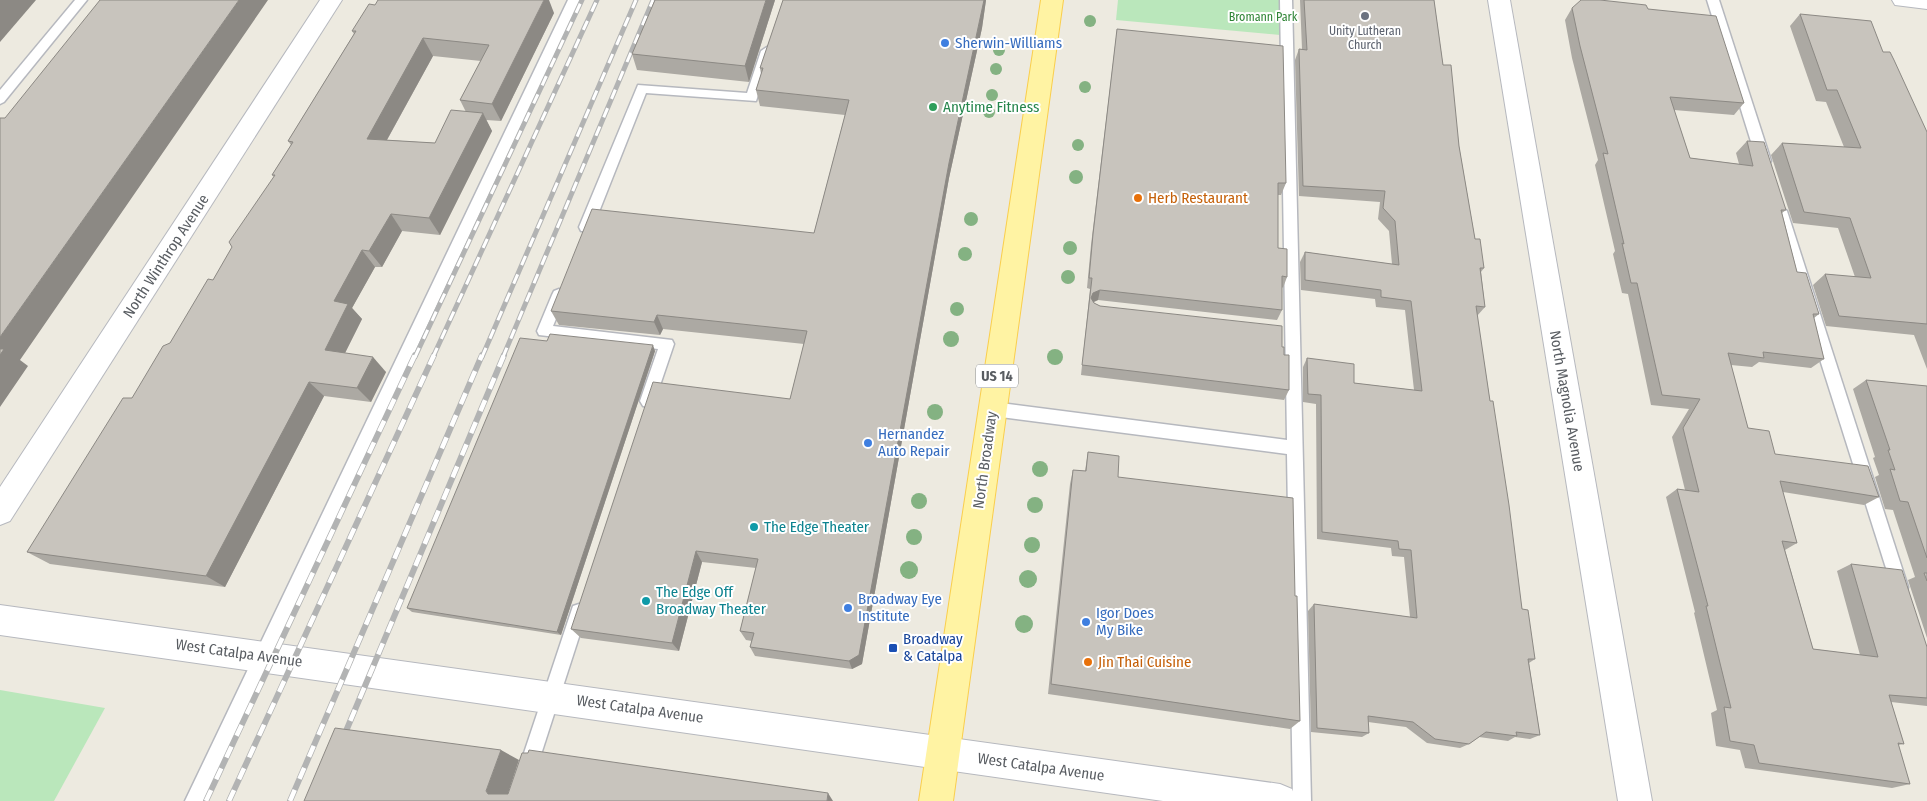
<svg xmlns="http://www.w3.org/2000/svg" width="1927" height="801" font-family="'Fira Sans Condensed',sans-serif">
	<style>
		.green { fill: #bae7bb }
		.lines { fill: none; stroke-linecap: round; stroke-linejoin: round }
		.service-casing { stroke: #b6b8be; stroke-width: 3 }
		.minor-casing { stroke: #b6b8be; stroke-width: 2 }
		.primary-casing { stroke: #face4c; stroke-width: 2 }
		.service { fill: #fff; fill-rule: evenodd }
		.minor { fill: #fff; fill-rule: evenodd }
		.primary { fill: #fff3a3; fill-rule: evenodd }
		.rail-far1-casing { stroke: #b2b3b3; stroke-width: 5 }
		.rail-casing { stroke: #b2b3b3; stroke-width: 6 }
		.rail-far1 { stroke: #fff; stroke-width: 3; stroke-dasharray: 10; stroke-linecap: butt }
		.rail { stroke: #fff; stroke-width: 4.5; stroke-dasharray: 12; stroke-linecap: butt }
		.tree { fill: #84b282 }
		.wall { fill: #aca9a3; fill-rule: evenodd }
		.shaded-wall { fill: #8c8984 }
		.building { fill: #c8c4bd; stroke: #8c8984 }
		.worship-dot { fill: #6b7280; stroke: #fff; stroke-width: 2 }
		.shop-dot { fill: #3f7fe0; stroke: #fff; stroke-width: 2 }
		.leisure-dot { fill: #2e9e5b; stroke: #fff; stroke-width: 2 }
		.food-dot { fill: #e8710a; stroke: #fff; stroke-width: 2 }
		.culture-dot { fill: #0f9aa8; stroke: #fff; stroke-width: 2 }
		.transit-dot { fill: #1a4fb4; stroke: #fff; stroke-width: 2 }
		.labels { text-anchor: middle; stroke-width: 4; stroke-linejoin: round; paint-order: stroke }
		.far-park-label { font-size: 12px; fill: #2e8435; stroke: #fff }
		.far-worship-label { font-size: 12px; fill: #5b616d; stroke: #fff }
		.shield { fill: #fff; stroke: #8b8e91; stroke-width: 1 }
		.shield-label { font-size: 14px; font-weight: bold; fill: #595d62 }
		.shop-label { font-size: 15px; fill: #366cbe; stroke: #fff; text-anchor: start }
		.leisure-label { font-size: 15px; fill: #27864d; stroke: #fff; text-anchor: start }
		.food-label { font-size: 15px; fill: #c56008; stroke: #fff; text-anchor: start }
		.street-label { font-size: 15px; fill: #595d62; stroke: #fff }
		.culture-label { font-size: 15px; fill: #0d838f; stroke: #fff; text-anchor: start }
		.transit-label { font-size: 15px; fill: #164399; stroke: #fff; text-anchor: start }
	</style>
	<rect width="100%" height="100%" fill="#edeae0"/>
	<g class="green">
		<path d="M1118 0H1279L1280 35 1116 20Z"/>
		<path d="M0 690 105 708 54 801H0Z"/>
	</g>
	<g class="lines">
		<g class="service-casing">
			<g id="service">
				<path d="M75 0H87L4 102 0 104V90Z"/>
				<path d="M568 0H580L204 801H185Z"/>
				<path d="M1280 0H1292L1311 801H1293L1287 454 993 416 988 414 985 409 988 404 993 402 1287 440Z"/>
				<path d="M1707 0H1719L1771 161 1769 164H1759L1757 161Z"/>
				<path d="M767 47 773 51 756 101 646 93 593 227 591 231H581L579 227 638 85 747 93 761 51Z"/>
				<path d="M1780 206 1787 211 1908 587 1906 593 1900 595 1894 593 1892 587 1773 211Z"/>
				<path d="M559 289 564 291 566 295 553 326 672 340 674 344 653 406 648 407 643 406 640 401 658 349 539 335 537 331 552 295 554 291Z"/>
				<path d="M579 604 585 606 587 612 526 801H508L573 606Z"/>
			</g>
		</g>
		<g class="minor-casing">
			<g id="minor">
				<path d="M320 0H342L10 521 0 525V487Z"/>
				<path d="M1488 0H1510L1652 801H1618Z"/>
				<path d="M1892 0H1927V9L1895 5Z"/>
				<path d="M0 605 1280 784 1292 789 1297 801H1163L0 635Z"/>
			</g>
		</g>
		<g class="primary-casing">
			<path id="primary" d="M1041 0H1063L953 801H919Z"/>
		</g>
		<use href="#service" class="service"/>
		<use href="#minor" class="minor"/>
		<use href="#primary" class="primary"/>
		<g class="rail-far1-casing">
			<g id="rail-far1">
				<path d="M415 357 582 0"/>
				<path d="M433 357 597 0"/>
				<path d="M482 357 636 0"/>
				<path d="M503 357 653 0"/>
			</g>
		</g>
		<g class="rail-casing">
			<g id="rail">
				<path d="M341 743 504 355"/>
				<path d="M206 801 415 355"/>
				<path d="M229 801 434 355"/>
				<path d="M290 801 482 355"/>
			</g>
		</g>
		<use href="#rail-far1" class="rail-far1"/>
		<use href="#rail" class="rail"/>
	</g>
	<g class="tree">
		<circle cx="1090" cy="21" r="6"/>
		<circle cx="999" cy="50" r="6"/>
		<circle cx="996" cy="69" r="6"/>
		<circle cx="1085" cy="87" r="6"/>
		<circle cx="992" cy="95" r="6"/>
		<circle cx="989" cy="112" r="6"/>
		<circle cx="1078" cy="145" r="6"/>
		<circle cx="1076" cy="177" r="7"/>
		<circle cx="971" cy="219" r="7"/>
		<circle cx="1070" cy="248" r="7"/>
		<circle cx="965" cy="254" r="7"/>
		<circle cx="1068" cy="277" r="7"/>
		<circle cx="957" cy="309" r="7"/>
		<circle cx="951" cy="339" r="8"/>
		<circle cx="1055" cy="357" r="8"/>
		<circle cx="935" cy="412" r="8"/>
		<circle cx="1040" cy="469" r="8"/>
		<circle cx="919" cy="501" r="8"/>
		<circle cx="1035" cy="505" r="8"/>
		<circle cx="914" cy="537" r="8"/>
		<circle cx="1032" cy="545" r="8"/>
		<circle cx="909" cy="570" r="9"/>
		<circle cx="1028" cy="579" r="9"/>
		<circle cx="1024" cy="624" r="9"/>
	</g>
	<g class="wall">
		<path d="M775 0 749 82 637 70 632 54Z"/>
		<path d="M783 0H986L982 28 949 178 862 664 852 669 755 656 750 647 752 641 746 640 740 631 756 568 702 562 679 651 581 638 571 629 790 399 804 344 663 329 660 335 559 325 551 311 814 233 845 115 760 106 756 90 761 74 760 68Z"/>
		<path d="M1300 0H1434L1443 65 1459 146 1475 239 1484 268 1481 272 1485 307 1477 316 1522 609 1535 659 1529 663 1540 735 1530 739 1515 737 1508 741 1479 737 1469 744 1460 748 1427 743 1406 727 1368 722 1369 733 1362 737 1311 732 1308 611 1314 604 1410 617 1404 557 1392 556 1391 548 1317 539 1316 404 1303 402V367L1307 358 1354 383 1414 390 1405 310 1376 307 1375 299 1301 290 1300 262 1305 252 1392 264 1389 231 1378 219 1380 202 1299 196 1295 60 1299 49H1302Z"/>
		<path d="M375 5 554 13 501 121 486 120 492 131 440 235 402 231 382 267H375L352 308 362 319 345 353 386 372 371 402 324 396 225 587 50 564 27 552 213 280 274 177 272 175 291 145 288 141 354 34 352 31ZM433 56 481 61 460 100 466 112 435 143 387 140Z"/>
		<path d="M1572 8 1648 9 1744 103 1734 115 1674 110 1690 158 1739 164 1736 153 1747 141 1786 210 1782 213 1797 272 1819 314 1814 318 1824 359 1811 368 1759 362 1752 367 1731 365 1748 428 1775 454 1879 497 1864 505 1783 492 1797 543 1785 550 1813 649 1860 655 1837 571 1851 564 1927 647V706L1891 702 1904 744 1898 745 1910 784 1892 788 1745 768 1740 750 1716 746 1711 713 1717 710 1694 613 1695 612 1666 497 1677 489 1685 490 1672 437 1689 409 1651 405 1628 294 1622 293 1613 254 1615 251 1595 165 1598 160 1572 58 1565 20Z"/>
		<path d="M1800 14 1883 52 1927 132V369L1914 335 1826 326 1813 285 1825 274 1855 277 1838 228 1793 223 1771 155 1782 143 1844 147 1826 102 1816 101 1790 26Z"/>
		<path d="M1117 29 1286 183 1281 195H1278V248L1287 277 1283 288 1282 287V310L1277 320 1098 300 1094 302V303L1100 306 1282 347 1284 355 1289 390 1284 400 1081 375 1090 289 1087 288 1091 245Z"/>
		<path d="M547 341 655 351 561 635 412 612 407 608Z"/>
		<path d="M1866 380 1927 386V638L1908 580 1915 577 1893 510 1885 509 1875 477 1879 475 1873 458 1875 457 1853 389Z"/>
		<path d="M1088 452 1118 477 1295 596 1300 721 1290 729 1048 694 1070 484 1073 470 1085 471Z"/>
	</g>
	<g class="shaded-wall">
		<path d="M0 0H36L0 42Z"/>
		<path d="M239 0H268L20 360 28 366 0 407V337Z"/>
		<path d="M544 0H549L554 13 501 121 492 104Z"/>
		<path d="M766 0H775L749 82 745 66Z"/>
		<path d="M984 0H986L982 28 949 178 862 664 852 669 849 661 949 163Z"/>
		<path d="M423 38 433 56 378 156 367 139Z"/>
		<path d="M483 113 492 131 440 235 429 218Z"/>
		<path d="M391 214 402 231 382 267 369 251Z"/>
		<path d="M362 250 375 267 352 308 362 319 339 365 325 350 334 301Z"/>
		<path d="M1100 290 1098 300 1091 303V298L1093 293Z"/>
		<path d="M657 315 663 329 660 335 654 322Z"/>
		<path d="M653 345 655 351 561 635 557 632Z"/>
		<path d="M373 357 386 372 371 402 357 388Z"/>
		<path d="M309 382 324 396 225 587 206 576Z"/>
		<path d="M696 551 702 562 679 651 672 643Z"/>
		<path d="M501 750 519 760 506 800 488 794 486 791Z"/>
		<path d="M828 793 833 801H827Z"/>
	</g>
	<g class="building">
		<path d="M100 0H239L0 337V118H5Z"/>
		<path d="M378 0H544L492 104 460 100 489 45 423 38 367 139 435 143 451 110 483 113 429 218 391 214 369 251 362 250 334 301 348 304 325 350 373 357 357 388 309 382 206 576 27 552 123 398H132L163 346 170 343 208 279 213 280 232 247 229 242 275 175H272L293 142 288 141 356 31H352L369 4 375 5Z"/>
		<path d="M655 0H766L745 66 632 54Z"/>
		<path d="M783 0H984L949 163 859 655 849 661 750 647 754 633 740 631 758 559 696 551 672 643 571 629 653 382 790 399 807 331 657 315 654 322 551 311 592 209 814 233 849 100 756 90 763 68H760Z"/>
		<path d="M1304 0H1434L1443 65H1451L1459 146 1475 239H1480L1484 268H1480L1485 307 1476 306 1490 401H1493L1509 505 1522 609 1528 610 1535 659H1528L1540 735 1516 732 1517 736 1486 732 1469 744 1435 739 1413 722 1368 716 1369 733 1317 728 1314 604 1417 618 1411 550 1399 549 1398 541 1322 532 1321 395 1308 394 1307 358 1354 364V383L1422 391 1411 301 1381 297V290L1305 280V252L1399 265 1395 221 1383 208 1385 191 1303 186 1299 49 1307 50Z"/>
		<path d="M1581 0H1600L1646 5 1648 9 1716 16 1744 103 1670 97 1690 158 1753 166 1747 141 1764 142 1786 210H1781L1797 272 1806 273 1819 314H1813L1824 359 1763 352 1764 358 1728 353 1748 428 1769 431 1775 454 1868 466 1879 497 1780 481 1797 543 1782 541 1813 649 1878 657 1851 564 1902 570 1927 647V698L1889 695 1904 744 1898 743 1910 784 1759 763 1754 745 1730 741 1724 707 1731 708 1706 606H1708L1677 489 1699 492 1683 428 1700 399 1662 395 1637 283H1631L1622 243 1624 244 1603 153 1608 154 1580 46 1572 8Z"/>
		<path d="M1800 14 1871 21 1883 52H1890L1894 60 1927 132V324L1839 316 1825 274 1871 278 1850 218 1804 212 1782 143 1861 148 1837 90H1827Z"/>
		<path d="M1117 29 1283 46 1286 183H1278V248L1287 249V277L1282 276V310L1100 290 1093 293 1091 298 1094 303 1100 306 1282 326V347H1284V355H1289V390L1082 365 1092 278H1089L1093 234Z"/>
		<path d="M550 334 653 345 557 632 407 608 520 338 547 341Z"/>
		<path d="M0 349H4L0 355Z"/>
		<path d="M1866 380 1927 386V558L1908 502 1900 501 1890 469 1895 470 1888 450H1890Z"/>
		<path d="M1088 452 1119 456 1118 477 1293 498 1295 596H1297L1300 721 1051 684 1073 470 1086 471Z"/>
		<path d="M1924 573H1927V581Z"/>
		<path d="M335 728 501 750 486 791 488 794H508L522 753H528L529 750 828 793 827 801H304Z"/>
	</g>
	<circle class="worship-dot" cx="1365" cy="16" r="5"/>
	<g class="shop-dot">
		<circle cx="945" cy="43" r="5"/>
		<circle cx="868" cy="443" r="5"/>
		<circle cx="848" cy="608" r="5"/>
		<circle cx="1086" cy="622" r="5"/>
	</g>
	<circle class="leisure-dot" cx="933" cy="107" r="5"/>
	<g class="food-dot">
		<circle cx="1138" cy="198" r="5"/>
		<circle cx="1088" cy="662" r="5"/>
	</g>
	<g class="culture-dot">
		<circle cx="754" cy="527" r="5"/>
		<circle cx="646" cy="601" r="5"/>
	</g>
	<rect class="transit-dot" x="888" y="643" width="10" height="10" rx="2.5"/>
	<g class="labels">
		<g class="far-park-label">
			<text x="1263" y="21">Bromann Park</text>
		</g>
		<g class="far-worship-label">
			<text x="1365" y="35">Unity Lutheran<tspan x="1365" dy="14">Church</tspan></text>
		</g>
		<rect class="shield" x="976" y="364.5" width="42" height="23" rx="4"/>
		<g class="shield-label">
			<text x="997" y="381">US 14</text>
		</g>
		<g class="shop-label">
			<text x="955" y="48">Sherwin-Williams</text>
			<text x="878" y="439">Hernandez<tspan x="878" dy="17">Auto Repair</tspan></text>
			<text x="858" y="604">Broadway Eye<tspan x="858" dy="17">Institute</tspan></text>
			<text x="1096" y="618">Igor Does<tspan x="1096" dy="17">My Bike</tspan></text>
		</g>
		<g class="leisure-label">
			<text x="943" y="112">Anytime Fitness</text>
		</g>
		<g class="food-label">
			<text x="1148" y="203">Herb Restaurant</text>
			<text x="1098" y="667">Jin Thai Cuisine</text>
		</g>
		<g class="street-label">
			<text transform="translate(166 256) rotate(-57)" y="5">North Winthrop Avenue</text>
			<text transform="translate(1567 401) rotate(80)" y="5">North Magnolia Avenue</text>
			<text transform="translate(985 460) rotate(-82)" y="5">North Broadway</text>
			<text transform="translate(239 653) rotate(8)" y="5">West Catalpa Avenue</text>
			<text transform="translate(640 709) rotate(8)" y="5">West Catalpa Avenue</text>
			<text transform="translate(1041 767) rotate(8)" y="5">West Catalpa Avenue</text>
		</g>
		<g class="culture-label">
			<text x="764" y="532">The Edge Theater</text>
			<text x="656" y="597">The Edge Off<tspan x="656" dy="17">Broadway Theater</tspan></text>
		</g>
		<g class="transit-label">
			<text x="903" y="644">Broadway<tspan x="903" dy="17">&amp; Catalpa</tspan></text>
		</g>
	</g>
</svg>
